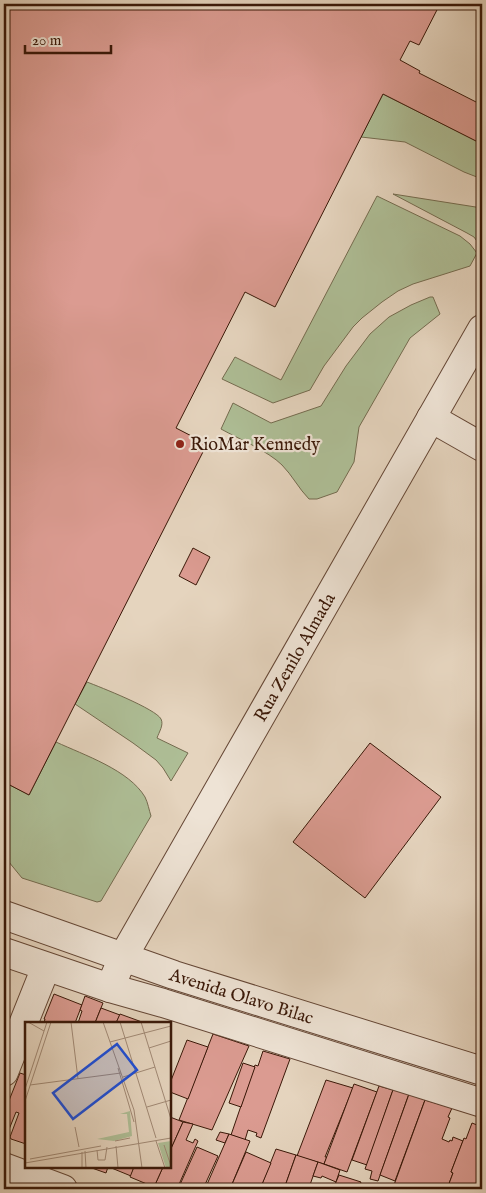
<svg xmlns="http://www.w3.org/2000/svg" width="486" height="1193" font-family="'IM FELL English',serif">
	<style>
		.green { fill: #aebe96; stroke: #746b4f }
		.building { fill: #db9b91; stroke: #3a1808 }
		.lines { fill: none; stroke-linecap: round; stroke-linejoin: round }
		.minor-casing { stroke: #654736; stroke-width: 30 }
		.tertiary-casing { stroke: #654736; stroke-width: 30 }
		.minor { stroke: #eee3d5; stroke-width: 28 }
		.tertiary { stroke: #eee3d5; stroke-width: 28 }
		.poi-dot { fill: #8f2418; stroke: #eee3d5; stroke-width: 2 }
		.labels { text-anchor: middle; stroke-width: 4.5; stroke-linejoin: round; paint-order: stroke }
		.poi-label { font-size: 18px; fill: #3a1808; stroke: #eee3d5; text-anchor: start }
		.street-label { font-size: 18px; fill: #3a1808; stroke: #eee3d5 }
		.inset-road { fill: none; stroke: #a18975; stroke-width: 1 }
		.view { fill: #1d4ed8; fill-opacity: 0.15; stroke: #1d4ed8; stroke-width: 2.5 }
		.inset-edge { fill: none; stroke: #3a1808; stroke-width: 2.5 }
	</style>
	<rect width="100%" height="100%" fill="#e5d4be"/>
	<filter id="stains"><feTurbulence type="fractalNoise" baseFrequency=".004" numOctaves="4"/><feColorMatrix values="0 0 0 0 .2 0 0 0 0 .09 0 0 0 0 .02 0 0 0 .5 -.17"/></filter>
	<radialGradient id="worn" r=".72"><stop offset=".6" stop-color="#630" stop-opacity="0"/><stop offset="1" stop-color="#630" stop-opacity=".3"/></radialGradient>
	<g class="green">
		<path d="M383 94 482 144V179L464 172 405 142 361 137Z"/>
		<path d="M393 194 482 208V244L481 247 474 237 467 233Z"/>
		<path d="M377 196 460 236 470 244 477 253 470 266 413 284 398 291 382 302 362 318 353 327 324 366 310 390 273 403 222 379 235 357 281 380Z"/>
		<path d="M430 297H433L440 314 410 338 359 427 354 462 337 492 317 499H309C299 489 292 475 282 465 268 451 239 439 221 429L233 403 271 423 321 406 346 366 370 334 389 317 411 305Z"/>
		<path d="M87 682C100 687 156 709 161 719 164 725 159 732 157 738L188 753 171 781 163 768 156 760 133 743 75 704Z"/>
		<path d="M56 742C84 755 129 770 145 797 148 803 149 810 151 816L101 901 97 902 22 878 4 856V782L29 795Z"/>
	</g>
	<g class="building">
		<path d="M4 4H440L419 45 410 41 400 60 420 71 419 73 482 105V144L383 94 275 307 245 292 176 428 207 444 29 795 4 782Z"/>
		<path d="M193 548 210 557 196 585 179 576Z"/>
		<path d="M370 743 441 797 365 898 293 842Z"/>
		<path d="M54 994 82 1005 75 1023H44L45 1019H44Z"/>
		<path d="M85 996 103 1003 95 1023H78L82 1011 80 1010Z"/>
		<path d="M101 1008 120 1015 116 1023H95Z"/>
		<path d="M120 1014 142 1022 141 1023H116Z"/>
		<path d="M213 1034 249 1046 212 1130 179 1120Z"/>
		<path d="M187 1040 208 1047 188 1099 170 1092V1083Z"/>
		<path d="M263 1051 290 1059 261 1138 256 1136 257 1133 248 1130 245 1140 231 1135 255 1065 258 1066Z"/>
		<path d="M243 1063 255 1067 241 1107 229 1103Z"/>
		<path d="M20 1073 26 1075V1144L11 1139 10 1137 19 1113 16 1112 8 1132 4 1131V1113Z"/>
		<path d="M326 1080 353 1088 325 1157H327L324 1164 297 1156Z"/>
		<path d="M354 1084 377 1092 347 1172 324 1164Z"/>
		<path d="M379 1086 393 1090 367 1165 352 1160Z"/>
		<path d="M394 1087 410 1091 378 1181 370 1179 372 1171 365 1169Z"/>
		<path d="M409 1094 425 1100 395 1181 380 1175Z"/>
		<path d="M425 1100 452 1108 448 1117 450 1118 442 1139 449 1142 450 1140 452 1141 453 1137 463 1141 451 1172 453 1173 447 1189H410L394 1185Z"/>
		<path d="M170 1117 183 1122 170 1151Z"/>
		<path d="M183 1122 193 1124 186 1140 193 1143 195 1139 198 1141 177 1189H160L154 1187 163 1167H170V1151Z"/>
		<path d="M472 1123 482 1127V1178L476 1189H447L453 1173 451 1172 464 1138 466 1139Z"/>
		<path d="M220 1132 229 1134 225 1143 216 1140Z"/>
		<path d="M229 1134 250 1141 230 1189H205Z"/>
		<path d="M197 1147 218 1156 203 1189H178Z"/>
		<path d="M276 1149 296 1155 284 1189H260Z"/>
		<path d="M246 1152 271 1163 260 1189H230Z"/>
		<path d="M296 1155 318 1162 311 1182 309 1188 304 1187 303 1189H284Z"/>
		<path d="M318 1162 340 1170 336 1182 322 1176 321 1178 313 1176Z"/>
		<path d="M89 1167H108L106 1173Z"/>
		<path d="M109 1167H134L131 1176Z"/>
		<path d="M134 1167H163L154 1187 130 1177Z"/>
		<path d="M339 1175 361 1182 358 1189H333Z"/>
	</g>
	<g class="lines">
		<g class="minor-casing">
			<g id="minor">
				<path d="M431 418 482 447"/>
				<path id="s1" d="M110 988 123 957 482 329"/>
				<path d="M4 1072 46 967"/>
				<path d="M4 1167 63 1189"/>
			</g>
		</g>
		<g class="tertiary-casing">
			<g id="tertiary">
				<path id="s2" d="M4 915 174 975 482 1071"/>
				<path d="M4 952 110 988 163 1003 482 1103"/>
			</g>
		</g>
		<use href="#minor" class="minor"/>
		<use href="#tertiary" class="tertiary"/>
	</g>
	<circle class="poi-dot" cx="180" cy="444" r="5"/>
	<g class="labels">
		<g class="poi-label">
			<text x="190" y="450">RioMar Kennedy</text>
		</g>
		<g class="street-label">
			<text dy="6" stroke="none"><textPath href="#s1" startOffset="379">Rua Zenilo Almada</textPath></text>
			<text dy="6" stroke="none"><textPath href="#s2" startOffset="251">Avenida Olavo Bilac</textPath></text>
		</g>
	</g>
	<g transform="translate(25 1022)">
		<rect width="146" height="146" fill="#e5d4be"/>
		<path d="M105 89 107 114 89 119 72 117 104 110 102 92H95ZM146 119V146H141L133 121Z" fill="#aebe96"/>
		<path class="inset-road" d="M3 0 19 9M46 0 53 57M78 0 109 88 117 146M95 0 131 116M116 0 146 97M85 20 146 4M124 26 146 19M93 46 109 100M98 55 130 45M5 63 96 51M0 67 22 0M0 79 26 0M122 85 146 78M50 105 54 125M90 119 105 116M131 119 140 146M139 123 146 144M91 124 93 146M72 128 73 138H80L82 125M60 129 61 146M57 130V146M5 137 76 124M0 141 146 116"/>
		<path class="view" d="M92 22 112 48 48 97 28 71Z"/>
		<rect width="146" height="146" class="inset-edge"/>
	</g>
	<rect width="486" height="1193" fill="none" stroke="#e5d4be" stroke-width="20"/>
	<rect x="5" y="5" width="476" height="1183" fill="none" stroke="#3a1808" stroke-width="2.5"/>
	<rect x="10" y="10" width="466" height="1173" fill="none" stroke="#3a1808"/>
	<path d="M25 45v8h86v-8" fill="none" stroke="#3a1808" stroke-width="2.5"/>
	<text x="32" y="45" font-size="15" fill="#3a1808" stroke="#eee3d5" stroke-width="4" paint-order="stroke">20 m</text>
	<rect width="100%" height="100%" filter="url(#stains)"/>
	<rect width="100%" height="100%" fill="url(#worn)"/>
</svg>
